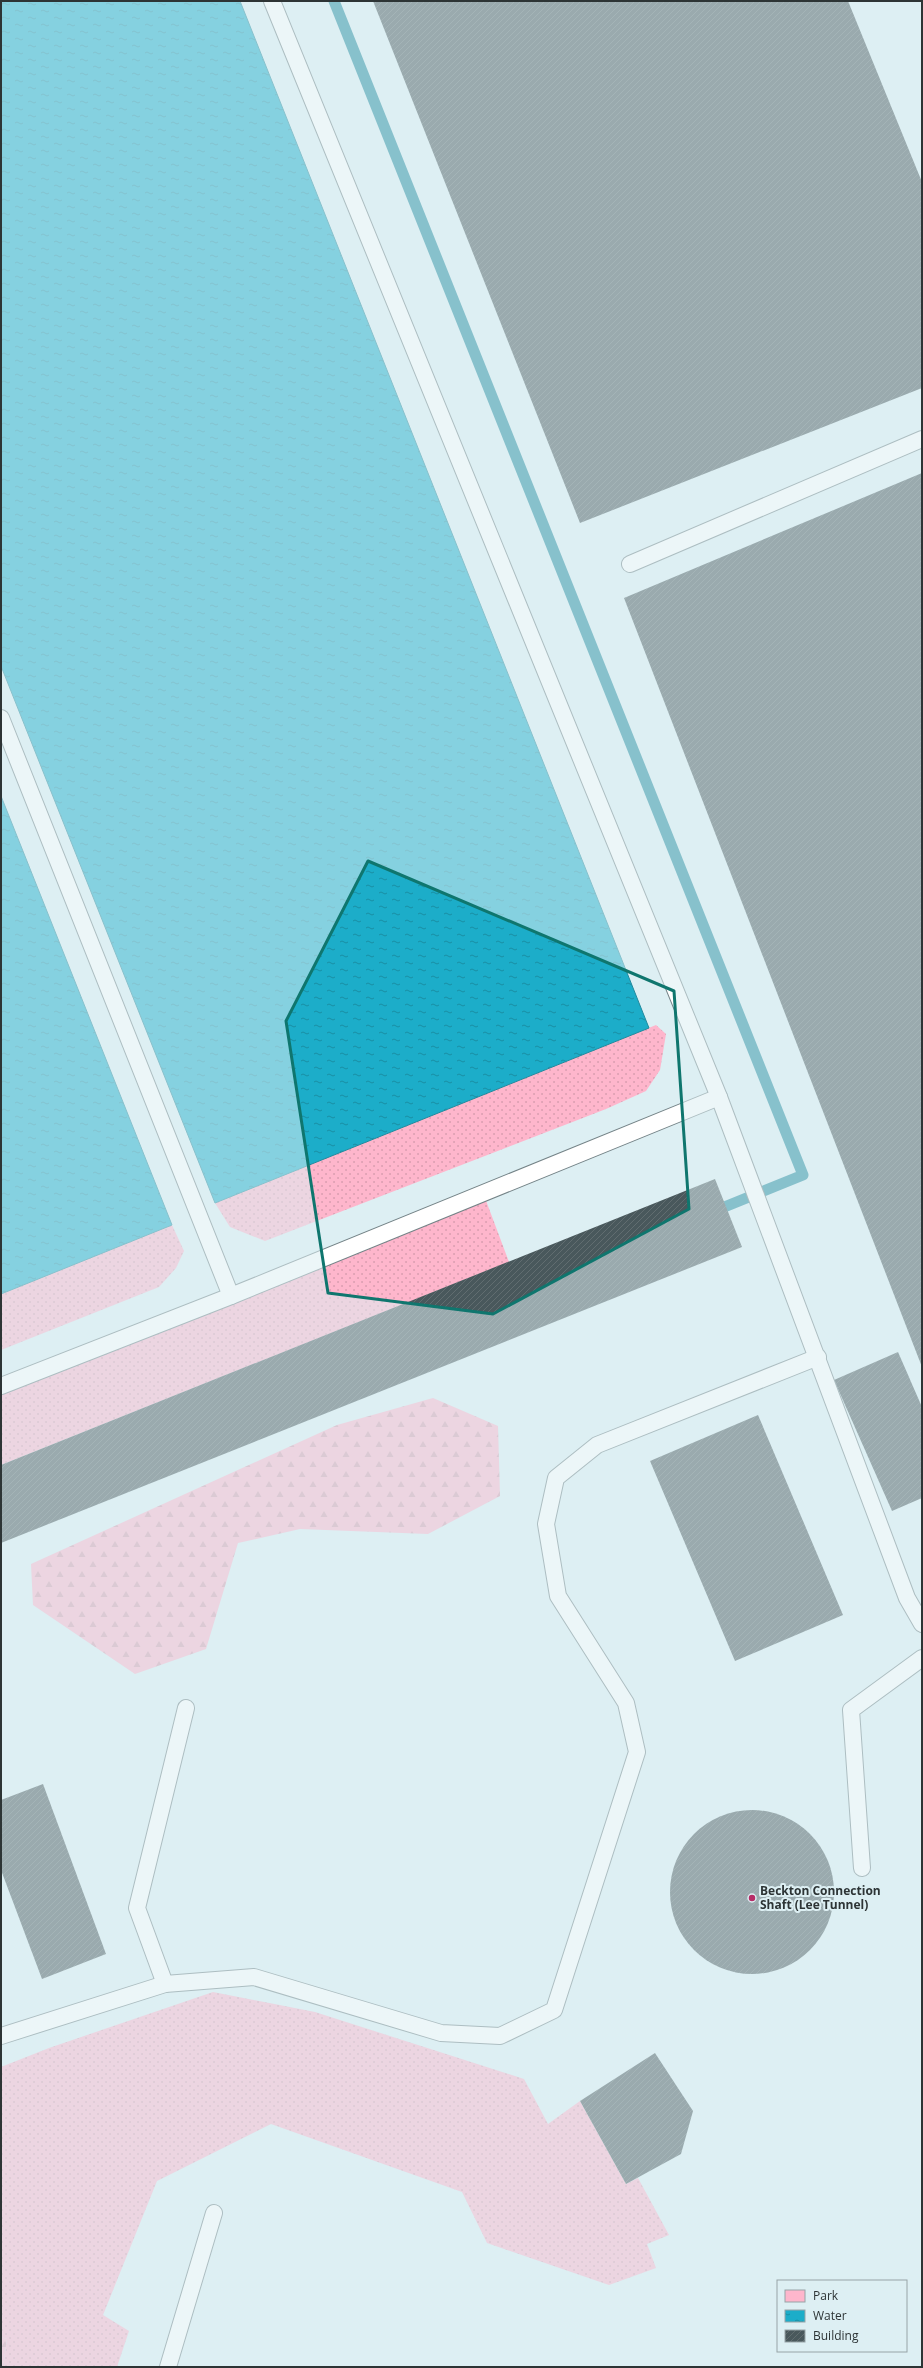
<svg xmlns="http://www.w3.org/2000/svg" width="923" height="2368" font-family="'Open Sans',sans-serif">
	<style>
		.green { fill: url(#green-dots) }
		.forest { fill: url(#forest-firs) }
		.water { fill: url(#water-ripples); stroke: #21899d }
		.lines { fill: none; stroke-linecap: round; stroke-linejoin: round }
		.stream { stroke: #21899d; stroke-width: 11 }
		.building { fill: url(#building-hatch) }
		.service-casing { stroke: #748387; stroke-width: 18 }
		.service { stroke: #fff; stroke-width: 16 }
		.marked { fill: none; stroke: #0f766e; stroke-width: 3; stroke-linejoin: round }
		.poi-dot { fill: #b62c67; stroke: #ddeff3; stroke-width: 1.5 }
		.labels { text-anchor: middle; stroke-width: 4; stroke-linejoin: round; paint-order: stroke }
		.poi-label { font-size: 12px; font-weight: bold; fill: #2d3435; stroke: #ddeff3; text-anchor: start }
	</style>
	<defs>
		<pattern id="green-dots" width="8" height="8" patternUnits="userSpaceOnUse"><rect width="8" height="8" fill="#feb6cc"/><path d="M2 2h.1M6 6h.1" fill="none" stroke="#da9db0" stroke-width="1.8" stroke-linecap="round"/></pattern>
		<pattern id="forest-firs" width="22" height="20" patternUnits="userSpaceOnUse"><rect width="22" height="20" fill="#feb6cc"/><path d="M5 1l3.5 6h-7zM16 11l3.5 6h-7z" fill="#da9db0"/></pattern>
		<pattern id="water-ripples" width="26" height="14" patternUnits="userSpaceOnUse"><rect width="26" height="14" fill="#1cadc9"/><path d="M2 4q2-2 4 0t4 0M15 11q2-2 4 0t4 0" fill="none" stroke="#198ea4"/></pattern>
		<pattern id="building-hatch" width="6" height="6" patternUnits="userSpaceOnUse"><rect width="6" height="6" fill="#49585c"/><path d="M-1 1l2-2M0 6l6-6M5 7l2-2" fill="none" stroke="#616d70"/></pattern>
	</defs>
	<rect width="100%" height="100%" fill="#ddeff3"/>
	<g class="green">
		<path d="M656 1025 666 1034 660 1070 646 1091 606 1109 265 1241 230 1227 215 1203Z"/>
		<path d="M485 1198 509 1262 1 1465V1391Z"/>
		<path d="M172 1225 184 1251 176 1268 159 1287 1 1350V1294Z"/>
		<path d="M213 1992 315 2012 524 2079 548 2124 580 2101 626 2184 638 2178 669 2235 647 2244 656 2268 609 2285 487 2243 462 2192 271 2124 157 2181 103 2315 129 2331 117 2367H3L7 2339 1 2337V2067L49 2048Z"/>
	</g>
	<g class="forest">
		<path d="M433 1398 498 1426 500 1496 428 1534 300 1529 238 1543 206 1649 135 1674 33 1605 31 1564 337 1425Z"/>
		<path d="M1 2337 7 2339 3 2367H1Z"/>
	</g>
	<g class="water">
		<path d="M1 1H240L649 1028 215 1203 1 666Z"/>
		<path d="M1 796 172 1225 1 1294Z"/>
	</g>
	<g class="lines">
		<path class="stream" d="M334 1 803 1175 712 1212"/>
	</g>
	<g class="building">
		<path d="M373 1H848L922 182V388L580 523Z"/>
		<path d="M922 473V1367L624 598Z"/>
		<path d="M715 1179 742 1247 1 1543V1465Z"/>
		<path d="M898 1352 922 1407V1498L892 1511 834 1380Z"/>
		<path d="M758 1415 843 1615 735 1661 650 1461Z"/>
		<path d="M43 1784 106 1954 42 1979 1 1870V1800Z"/>
		<circle cx="752" cy="1892" r="82"/>
		<path d="M655 2053 693 2111 681 2154 626 2184 580 2101Z"/>
	</g>
	<g class="lines">
		<g class="service-casing">
			<g id="service">
				<path d="M272 1 719 1097 907 1598 922 1624"/>
				<path d="M630 564 922 439"/>
				<path d="M1 718 231 1296"/>
				<path d="M1 1386 231 1296 719 1097"/>
				<path d="M862 1868 851 1710 922 1658"/>
				<path d="M165 1984 137 1908 186 1708"/>
				<path d="M1 2036 165 1984 254 1977 441 2033 500 2036 554 2010 637 1752 626 1703 558 1596 546 1524 556 1478 597 1445 818 1357"/>
				<path d="M168 2367 214 2213"/>
			</g>
		</g>
		<use href="#service" class="service"/>
	</g>
	<path d="M0 0H923V2368H0ZM368 861 674 991 689 1209 493 1314 328 1293 286 1021Z" fill="#ddeff3" fill-opacity=".55" fill-rule="evenodd"/>
	<path class="marked" d="M368 861 674 991 689 1209 493 1314 328 1293 286 1021Z"/>
	<circle class="poi-dot" cx="752" cy="1898" r="4"/>
	<g class="labels">
		<g class="poi-label">
			<text x="760" y="1895">Beckton Connection<tspan x="760" dy="14">Shaft (Lee Tunnel)</tspan></text>
		</g>
	</g>
	<rect width="923" height="2368" fill="none" stroke="#2d3435" stroke-width="4"/>
	<rect x="777" y="2280" width="130" height="72" fill="#ddeff3" stroke="#97a4a7"/>
	<rect x="785" y="2290" width="20" height="12" fill="#feb6cc" stroke="#97a4a7"/>
	<text x="813" y="2300" font-size="12" fill="#2d3435">Park</text>
	<rect x="785" y="2310" width="20" height="12" fill="url(#water-ripples)" stroke="#97a4a7"/>
	<text x="813" y="2320" font-size="12" fill="#2d3435">Water</text>
	<rect x="785" y="2330" width="20" height="12" fill="url(#building-hatch)" stroke="#97a4a7"/>
	<text x="813" y="2340" font-size="12" fill="#2d3435">Building</text>
</svg>
